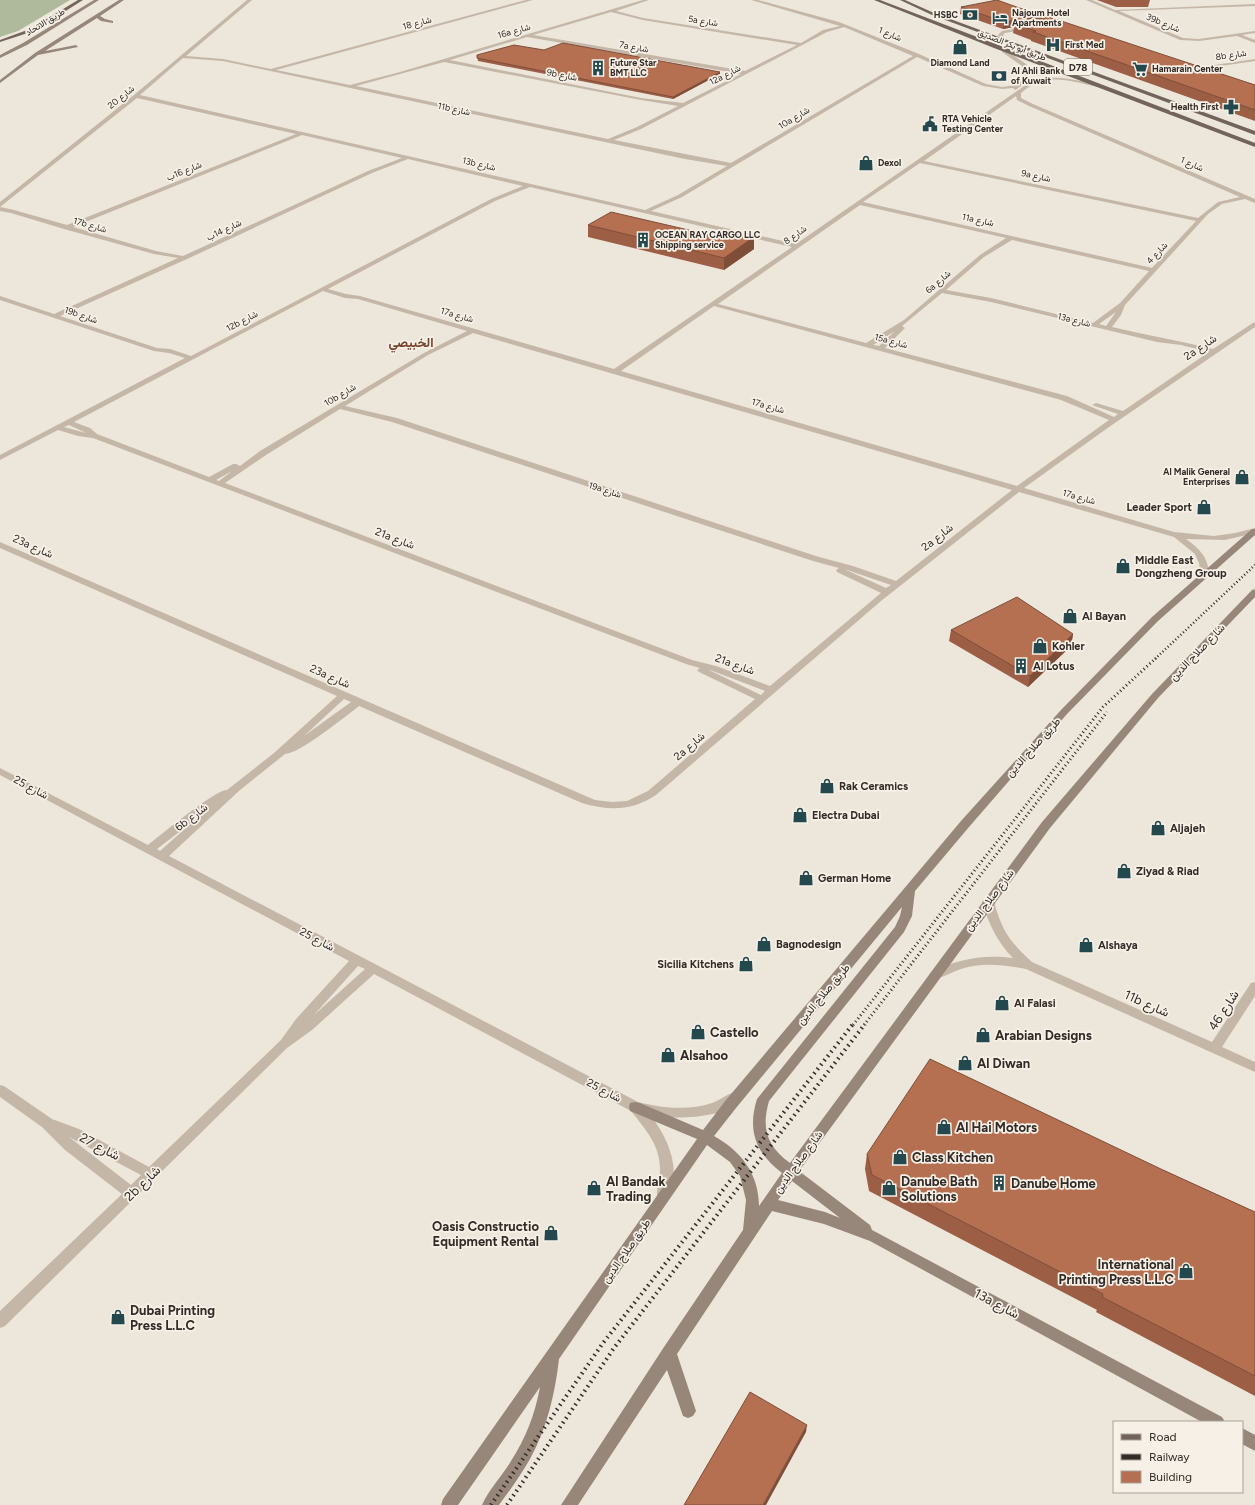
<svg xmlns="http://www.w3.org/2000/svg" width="1255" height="1505" font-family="Figtree,Vazirmatn,sans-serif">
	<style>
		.green { fill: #afba9d }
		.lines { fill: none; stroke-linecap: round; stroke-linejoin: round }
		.street { fill: #c4b7a8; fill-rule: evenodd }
		.secondary { fill: #97867a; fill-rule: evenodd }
		.primary { fill: #72645a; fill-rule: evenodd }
		.rail-far2 { stroke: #322b27; stroke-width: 2.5; stroke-dasharray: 1 2.5; stroke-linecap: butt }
		.rail-far1 { stroke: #322b27; stroke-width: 3; stroke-dasharray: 1 3; stroke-linecap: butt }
		.rail { stroke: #322b27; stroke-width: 4; stroke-dasharray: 1.5 4; stroke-linecap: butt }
		.wall { fill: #9c5f46 }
		.shaded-wall { fill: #7f4e39 }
		.building { fill: #b56f51; stroke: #7f4e39 }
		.labels { text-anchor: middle; stroke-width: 3.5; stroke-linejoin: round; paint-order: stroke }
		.far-poi-label { font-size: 9px; font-weight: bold; fill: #322b27; stroke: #f6f0e6; text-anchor: start }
		.far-street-label { font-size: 9px; fill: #322b27; stroke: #f6f0e6 }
		.shield { fill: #f6f0e6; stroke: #6d6660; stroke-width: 1 }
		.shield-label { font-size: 10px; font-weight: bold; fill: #322b27 }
		.street-label { font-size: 11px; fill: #322b27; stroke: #f6f0e6 }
		.poi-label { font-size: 11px; font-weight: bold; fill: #322b27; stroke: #f6f0e6; text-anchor: start }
		.far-district-label { font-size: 13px; font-weight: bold; fill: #76422c; stroke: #f6f0e6 }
		.near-street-label { font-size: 13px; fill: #322b27; stroke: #f6f0e6 }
		.near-poi-label { font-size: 13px; font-weight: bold; fill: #322b27; stroke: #f6f0e6; text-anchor: start }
	</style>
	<rect width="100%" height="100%" fill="#ede6db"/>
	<path class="green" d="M0 0H70L18 31 0 37Z"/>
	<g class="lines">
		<g class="street">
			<path d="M247 0H252L186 56 223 59 271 69 526 0H533L276 70 350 85 400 72 643 0H649L616 11 643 18 801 43 823 30 840 26 751 0H758L839 22 919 54 986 84 1002 87 1016 85 1022 79 1026 71 1022 66 1002 52V50H1006L1026 64 1030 71C1026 80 1023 86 1015 90L1013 88 1002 89 983 86 917 57 682 197 651 211 796 244 1030 82C1053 73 1076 80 1100 85L1098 87C1079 83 1053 74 1034 84 1029 86 1025 90 1021 93V98L1033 104 1255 199V203L1245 199 1222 204 1208 214 1125 305 1121 315 1112 327C1146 335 1180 341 1213 349L1253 323 1255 322V327L1109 427 1024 488 1174 532 1214 536 1235 533 1255 528V533L1225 540 1186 539C1199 548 1209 558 1209 575L1205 578 1201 575 1199 563 1195 554 1174 537 1019 492 881 601 656 795C632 811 609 811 582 803L359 706C346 716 299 754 285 754L240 790 169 856 638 1102C661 1108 689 1111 712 1103 720 1100 726 1095 734 1092L738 1093 740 1097C729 1120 673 1119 651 1116 669 1139 682 1171 668 1200L663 1202 658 1200C655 1192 659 1181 660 1172 661 1146 646 1130 631 1111L374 974 312 1030 287 1048 5 1326 0 1328V1311L122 1194 65 1150 42 1127 0 1097V1085L4 1086 52 1119 79 1129 149 1167 281 1040 296 1019 349 961 0 775V768L148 845C161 835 216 789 227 790L274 753 337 696 0 548V542L595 800 612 802 627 801 648 791 755 699 699 672 697 670 700 668 686 664 93 438 78 436 58 430 0 460V455L185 358 169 353 154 351 0 300V296L54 314 178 258 154 254 64 229 11 213 0 211V207L14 210 67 225 296 134 137 98 0 207V202L134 95ZM611 12 643 20 797 45 745 71 533 35ZM844 27 913 56 731 163 614 140 641 129 827 32ZM527 37 741 74 683 103 641 98 450 60ZM183 58 223 61 685 159 727 166 678 195 645 210 140 95ZM444 62 641 100 678 106 637 127 608 139 356 86ZM1016 96 1017 100 1029 106 1240 197 1218 202 1198 218 924 161ZM302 135 402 158 368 171 183 256 156 251 73 227ZM408 159 523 186 491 199 191 356 170 349 157 348 60 316 187 259 372 173ZM920 163 1196 221 1152 268 863 202ZM530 187 792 247 614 369 360 296 346 294 328 289 495 201ZM860 205 1006 238 980 255 904 320 866 343 718 304ZM1012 240 1149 271 1120 303 1093 323 991 298 946 290 984 257ZM323 291 345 298 358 299 467 331 424 353 260 451 240 466 236 464H233L209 477 97 434 90 428 74 422ZM942 293 991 302 1157 342 1181 345 1209 352 1123 411 1096 403 1092 405 1118 414 1114 417 1067 396 885 348 905 328 902 326ZM714 306 1061 400 1109 420 1017 486 621 371ZM1116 312 1106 326 1099 324ZM895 331 879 346 873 345ZM473 333 1012 490 896 581 853 566 819 557 397 418 345 406 428 355ZM340 409 392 422 813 561 839 568 836 570 837 572 881 593 770 686 716 666 692 660 225 483 266 455ZM69 425 84 432 86 433 64 427ZM232 471 219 481 216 480ZM846 570H847L891 585 886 588ZM709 670H710L765 691 761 695ZM344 699 351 702 304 736ZM196 819 160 851 157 849ZM358 966 365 969 314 1015ZM69 1137 141 1175 131 1185Z"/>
			<path d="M1086 0H1092L1115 10 1255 4V6L1119 11 1183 38 1199 39 1255 31V33L1242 35 1255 40V43L1237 36 1199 41 1180 40Z"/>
			<path d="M1026 27 1028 29 1005 33 1003 35 1007 41H1003L998 35 1002 31Z"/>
			<path d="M1255 59V61L1200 69 1204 72 1202 73 1194 68Z"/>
			<path d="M988 898 992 899 994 902C1002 931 1010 942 1032 962L1212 1042 1251 983 1255 982V996L1222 1047 1255 1062V1072L1026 969C1004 965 982 962 961 969 952 972 944 977 935 979L931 978 929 975 931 972C958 959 983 954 1013 958 997 942 989 924 982 902L984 899Z"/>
		</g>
		<g class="secondary">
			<path d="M94 0H99L27 45 0 58V55L23 43Z"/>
			<path d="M119 0H124L100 16 105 19 113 21V23L101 21 97 18 45 51 76 45 78 47 38 55 0 83V80L35 53Z"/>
			<path d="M1252 529H1255V535L1158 621 1067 714 969 827 915 891 912 916 904 932 769 1101C761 1129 767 1146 790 1163L1042 822 1152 694 1252 590 1255 589V597L1158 698 1050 828 799 1171 870 1225 872 1230 1222 1417 1225 1422H1202L870 1241 824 1224 772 1211 677 1354 696 1411 693 1416 688 1418 683 1416 667 1370 578 1505H561L664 1347 743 1230 746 1200 740 1176 730 1162 707 1145 559 1359C555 1394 547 1428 530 1459 521 1475 510 1490 499 1505H482C489 1489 502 1476 511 1461 526 1438 535 1414 540 1387L458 1505H441L443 1499 697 1139 630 1111 629 1107 630 1103 635 1102 640 1103 703 1130 726 1100 961 821 1061 710 1152 617ZM902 907 900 916 895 927 757 1099C747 1131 756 1153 782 1173L759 1206C759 1174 741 1151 714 1136L736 1108ZM792 1181 840 1218 825 1212 778 1200Z"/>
			<path d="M1242 1428 1255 1435V1451L1242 1444Z"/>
		</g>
		<g class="primary">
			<path d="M78 0H83L34 31 0 42V40L30 29Z"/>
			<path d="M874 0H880L1255 143V147L994 48Z"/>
			<path d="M900 0H905L934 13 1255 131V135L932 15Z"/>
		</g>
		<path class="rail-far2" d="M1155 659 1255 565"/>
		<g class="rail-far1">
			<path d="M853 1025 1103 707 1156 658"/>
			<path d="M864 1025 1107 712"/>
		</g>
		<g class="rail">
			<path d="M491 1505 603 1343 853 1024"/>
			<path d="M507 1505 614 1348 865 1024"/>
		</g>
	</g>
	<g class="wall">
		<path d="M1097 0H1150L1148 7H1116Z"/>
		<path d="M961 7 1042 16V19L1255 85V121L1031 41V40L1013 33 1014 27 1003 29 960 14Z"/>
		<path d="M544 50 720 74 673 99 478 61 477 55Z"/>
		<path d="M588 225 723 238 754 237V249L724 270 588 237Z"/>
		<path d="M951 630 1073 634 1071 646 1028 687 949 641Z"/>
		<path d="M867 1154 1163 1170 1255 1212V1396L1096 1312 1097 1310 869 1191 865 1169Z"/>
	</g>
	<g class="shaded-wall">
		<path d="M1042 16 1041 23 1015 24 1014 27 1003 29 1004 22Z"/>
		<path d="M720 72V74L673 99V97Z"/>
		<path d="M754 237V249L724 270V258Z"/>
		<path d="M1073 634 1071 646 1028 687 1030 676Z"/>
		<path d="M807 1425 806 1432 766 1505H763Z"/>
	</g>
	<g class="building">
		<path d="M997 0 1042 16 1004 22 961 7Z"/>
		<path d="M1049 17 1255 85V110L1033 32 1036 31 1015 24Z"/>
		<path d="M563 43 720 72 673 97 477 58V55L514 45 544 50Z"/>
		<path d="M611 212 723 238 731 232 754 237 724 258 588 225Z"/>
		<path d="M1017 597 1073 634 1030 676 951 630Z"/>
		<path d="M930 1059 1163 1170 1255 1212V1376L1102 1297 1103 1294 872 1175 867 1154Z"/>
		<path d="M750 1392 807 1425 763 1505H684Z"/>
	</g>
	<defs>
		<g id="bank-bare" transform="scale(1.2)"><path d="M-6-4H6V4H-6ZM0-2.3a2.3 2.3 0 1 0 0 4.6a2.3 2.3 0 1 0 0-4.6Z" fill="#23484d" stroke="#f6f0e6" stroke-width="2.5" paint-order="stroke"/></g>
		<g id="hotel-bare" transform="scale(1.2)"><path d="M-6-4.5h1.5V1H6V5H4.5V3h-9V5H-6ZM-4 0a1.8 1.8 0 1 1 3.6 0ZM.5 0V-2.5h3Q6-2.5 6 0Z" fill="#23484d" stroke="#f6f0e6" stroke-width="2.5" paint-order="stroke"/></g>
		<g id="hospital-bare" transform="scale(1.2)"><path d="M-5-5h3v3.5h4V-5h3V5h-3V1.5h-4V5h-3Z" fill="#23484d" stroke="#f6f0e6" stroke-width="2.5" paint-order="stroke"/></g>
		<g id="shop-bare" transform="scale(1.2)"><path d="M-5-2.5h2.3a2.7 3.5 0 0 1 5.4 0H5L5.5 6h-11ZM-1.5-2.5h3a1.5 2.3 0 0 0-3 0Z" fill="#23484d" stroke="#f6f0e6" stroke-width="2.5" paint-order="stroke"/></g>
		<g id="building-bare" transform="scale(1.2)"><path d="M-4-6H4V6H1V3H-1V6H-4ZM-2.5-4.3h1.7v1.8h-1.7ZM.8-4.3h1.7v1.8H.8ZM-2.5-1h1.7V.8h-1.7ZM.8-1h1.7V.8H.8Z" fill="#23484d" stroke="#f6f0e6" stroke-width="2.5" paint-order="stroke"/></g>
		<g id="supermarket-bare" transform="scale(1.2)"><path d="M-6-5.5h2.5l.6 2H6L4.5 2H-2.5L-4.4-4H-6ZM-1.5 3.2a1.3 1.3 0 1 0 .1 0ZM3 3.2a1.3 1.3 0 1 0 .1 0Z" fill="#23484d" stroke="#f6f0e6" stroke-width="2.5" paint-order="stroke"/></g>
		<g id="pharmacy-bare" transform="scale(1.2)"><path d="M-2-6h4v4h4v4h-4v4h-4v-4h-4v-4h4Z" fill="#23484d" stroke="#f6f0e6" stroke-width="2.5" paint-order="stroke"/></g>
		<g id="civic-bare" transform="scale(1.2)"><path d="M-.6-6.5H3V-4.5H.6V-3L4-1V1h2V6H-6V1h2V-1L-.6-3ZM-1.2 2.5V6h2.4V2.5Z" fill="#23484d" stroke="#f6f0e6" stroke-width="2.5" paint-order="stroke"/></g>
	</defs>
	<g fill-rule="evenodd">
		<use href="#bank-bare" x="970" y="15"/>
		<use href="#hotel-bare" x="1000" y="18"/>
		<use href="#hospital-bare" x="1053" y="45"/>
		<use href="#shop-bare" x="960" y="47"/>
		<use href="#building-bare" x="598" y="68"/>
		<use href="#supermarket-bare" x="1140" y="69"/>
		<use href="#bank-bare" x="999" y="76"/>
		<use href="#pharmacy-bare" x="1231" y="107"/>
		<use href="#civic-bare" x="930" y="124"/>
		<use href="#shop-bare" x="866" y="163"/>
		<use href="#building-bare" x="643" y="240"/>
		<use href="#shop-bare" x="1242" y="477"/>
		<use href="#shop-bare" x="1204" y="507"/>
		<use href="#shop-bare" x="1123" y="566"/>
		<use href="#shop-bare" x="1070" y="616"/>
		<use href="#shop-bare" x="1040" y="646"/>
		<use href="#building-bare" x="1021" y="666"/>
		<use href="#shop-bare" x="827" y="786"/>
		<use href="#shop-bare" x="800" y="815"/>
		<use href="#shop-bare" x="1158" y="828"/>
		<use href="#shop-bare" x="1124" y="871"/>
		<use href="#shop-bare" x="806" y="878"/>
		<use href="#shop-bare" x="764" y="944"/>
		<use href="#shop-bare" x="1086" y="945"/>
		<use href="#shop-bare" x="746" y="964"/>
		<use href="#shop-bare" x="1002" y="1003"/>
		<use href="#shop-bare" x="698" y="1032"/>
		<use href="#shop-bare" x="983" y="1035"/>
		<use href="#shop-bare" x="668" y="1055"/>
		<use href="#shop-bare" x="965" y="1063"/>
		<use href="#shop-bare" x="944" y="1127"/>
		<use href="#shop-bare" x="900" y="1157"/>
		<use href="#building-bare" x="999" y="1183"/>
		<use href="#shop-bare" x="594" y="1188"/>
		<use href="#shop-bare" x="889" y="1188"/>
		<use href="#shop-bare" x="551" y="1233"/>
		<use href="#shop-bare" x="1186" y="1271"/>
		<use href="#shop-bare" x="118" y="1317"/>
	</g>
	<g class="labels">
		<g class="far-poi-label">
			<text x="1012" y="16">Najoum Hotel<tspan x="1012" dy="10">Apartments</tspan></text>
			<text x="958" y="18" text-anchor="end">HSBC</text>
			<text x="1065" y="48">First Med</text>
			<text x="610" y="66">Future Star<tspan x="610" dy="10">BMT LLC</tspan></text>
			<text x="960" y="66" text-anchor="middle">Diamond Land</text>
			<text x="1152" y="72">Hamarain Center</text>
			<text x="1011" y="74">Al Ahli Bank<tspan x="1011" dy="10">of Kuwait</tspan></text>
			<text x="1219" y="110" text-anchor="end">Health First</text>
			<text x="942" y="122">RTA Vehicle<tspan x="942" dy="10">Testing Center</tspan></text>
			<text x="878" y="166">Dexol</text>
			<text x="655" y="238">OCEAN RAY CARGO LLC<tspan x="655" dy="10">Shipping service</tspan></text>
			<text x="1230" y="475" text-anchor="end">Al Malik General<tspan x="1230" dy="10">Enterprises</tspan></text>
		</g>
		<g class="far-street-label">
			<text transform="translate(703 21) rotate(9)" y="3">5a شارع</text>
			<text transform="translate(45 22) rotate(-31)" y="3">طريق الاتحاد</text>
			<text transform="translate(417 23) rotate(-15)" y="3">شارع 18</text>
			<text transform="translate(1163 23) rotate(22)" y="3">39b شارع</text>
			<text transform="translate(514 31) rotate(-16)" y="3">16a شارع</text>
			<text transform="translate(890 34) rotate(22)" y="3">شارع 1</text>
			<text transform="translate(1012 45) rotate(21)" y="3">طريق أبو بكر الصديق</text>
			<text transform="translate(634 47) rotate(10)" y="3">7a شارع</text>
			<text transform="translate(1231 55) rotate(-8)" y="3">8b شارع</text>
			<text transform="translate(562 75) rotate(11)" y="3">9b شارع</text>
			<text transform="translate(725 75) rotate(-27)" y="3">12a شارع</text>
			<text transform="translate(121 97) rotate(-39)" y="3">شارع 20</text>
			<text transform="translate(454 109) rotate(12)" y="3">11b شارع</text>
			<text transform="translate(794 118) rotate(-31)" y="3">10a شارع</text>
			<text transform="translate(479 164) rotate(13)" y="3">13b شارع</text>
			<text transform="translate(1192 164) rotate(23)" y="3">شارع 1</text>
			<text transform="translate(184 171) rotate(-22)" y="3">شارع 16ب</text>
			<text transform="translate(1036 176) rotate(12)" y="3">9a شارع</text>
			<text transform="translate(978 220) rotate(12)" y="3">11a شارع</text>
			<text transform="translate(90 225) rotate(16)" y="3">17b شارع</text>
			<text transform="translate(224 230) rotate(-25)" y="3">شارع 14ب</text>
			<text transform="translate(795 235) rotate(-35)" y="3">شارع 8</text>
			<text transform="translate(1157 253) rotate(-47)" y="3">شارع 4</text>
			<text transform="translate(938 282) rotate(-41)" y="3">6a شارع</text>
			<text transform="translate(81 315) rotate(19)" y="3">19b شارع</text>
			<text transform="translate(457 315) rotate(16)" y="3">17a شارع</text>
			<text transform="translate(1074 320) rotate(14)" y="3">13a شارع</text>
			<text transform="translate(242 321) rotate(-28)" y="3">12b شارع</text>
			<text transform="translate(891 341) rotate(15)" y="3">15a شارع</text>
			<text transform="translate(340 395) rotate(-31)" y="3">10b شارع</text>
			<text transform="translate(768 406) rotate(16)" y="3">17a شارع</text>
			<text transform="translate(605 490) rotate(18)" y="3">19a شارع</text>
			<text transform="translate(1079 497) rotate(16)" y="3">17a شارع</text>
		</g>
		<rect class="shield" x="1064" y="59" width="28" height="16" rx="3"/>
		<g class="shield-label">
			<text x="1078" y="71">D78</text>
		</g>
		<g class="street-label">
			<text transform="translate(1200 347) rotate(-34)" y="4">2a شارع</text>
			<text transform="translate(937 537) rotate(-38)" y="4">2a شارع</text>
			<text transform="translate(395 538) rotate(21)" y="4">21a شارع</text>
			<text transform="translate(33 546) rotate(24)" y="4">23a شارع</text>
			<text transform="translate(1197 652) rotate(-46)" y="4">شارع صلاح الدين</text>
			<text transform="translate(735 664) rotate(20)" y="4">21a شارع</text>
			<text transform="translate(330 676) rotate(24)" y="4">23a شارع</text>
			<text transform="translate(689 746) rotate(-41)" y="4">2a شارع</text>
			<text transform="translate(1033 747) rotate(-48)" y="4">طريق صلاح الدين</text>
			<text transform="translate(31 787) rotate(28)" y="4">شارع 25</text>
			<text transform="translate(191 817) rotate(-37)" y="4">6b شارع</text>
			<text transform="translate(989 900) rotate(-53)" y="4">شارع صلاح الدين</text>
			<text transform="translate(317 939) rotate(28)" y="4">شارع 25</text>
			<text transform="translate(823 994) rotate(-50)" y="4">طريق صلاح الدين</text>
			<text transform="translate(604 1090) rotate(28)" y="4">شارع 25</text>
			<text transform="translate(798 1162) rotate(-54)" y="4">شارع صلاح الدين</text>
			<text transform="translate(626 1251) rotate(-55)" y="4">طريق صلاح الدين</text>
		</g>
		<g class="poi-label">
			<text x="1192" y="511" text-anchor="end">Leader Sport</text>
			<text x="1135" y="564">Middle East<tspan x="1135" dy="13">Dongzheng Group</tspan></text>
			<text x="1082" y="620">Al Bayan</text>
			<text x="1052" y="650">Kohler</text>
			<text x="1033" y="670">Al Lotus</text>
			<text x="839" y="790">Rak Ceramics</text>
			<text x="812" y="819">Electra Dubai</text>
			<text x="1170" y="832">Aljajeh</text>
			<text x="1136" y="875">Ziyad &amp; Riad</text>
			<text x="818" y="882">German Home</text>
			<text x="776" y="948">Bagnodesign</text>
			<text x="1098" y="949">Alshaya</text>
			<text x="734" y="968" text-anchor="end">Sicilia Kitchens</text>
			<text x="1014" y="1007">Al Falasi</text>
		</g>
		<g class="far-district-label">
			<text x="411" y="347">الخبيصي</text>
		</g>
		<g class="near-street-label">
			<text transform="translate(1147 1003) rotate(24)" y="5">11b شارع</text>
			<text transform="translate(1223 1010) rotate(-57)" y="5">شارع 46</text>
			<text transform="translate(100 1146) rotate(28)" y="5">شارع 27</text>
			<text transform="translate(142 1183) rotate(-44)" y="5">2b شارع</text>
			<text transform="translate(997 1303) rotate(28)" y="5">13a شارع</text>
		</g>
		<g class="near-poi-label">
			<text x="710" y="1037">Castello</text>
			<text x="995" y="1040">Arabian Designs</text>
			<text x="680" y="1060">Alsahoo</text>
			<text x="977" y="1068">Al Diwan</text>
			<text x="956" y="1132">Al Hai Motors</text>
			<text x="912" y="1162">Class Kitchen</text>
			<text x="606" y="1186">Al Bandak<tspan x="606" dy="15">Trading</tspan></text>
			<text x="901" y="1186">Danube Bath<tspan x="901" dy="15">Solutions</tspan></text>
			<text x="1011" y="1188">Danube Home</text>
			<text x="539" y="1231" text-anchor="end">Oasis Constructio<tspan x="539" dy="15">Equipment Rental</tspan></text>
			<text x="1174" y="1269" text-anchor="end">International<tspan x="1174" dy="15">Printing Press L.L.C</tspan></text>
			<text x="130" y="1315">Dubai Printing<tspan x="130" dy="15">Press L.L.C</tspan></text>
		</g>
	</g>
	<rect x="1113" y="1421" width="130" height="72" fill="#f6f0e6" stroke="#a8a19a"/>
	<rect x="1121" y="1434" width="20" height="6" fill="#72645a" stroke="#a8a19a"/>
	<text x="1149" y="1441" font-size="12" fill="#322b27">Road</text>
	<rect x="1121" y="1454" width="20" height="6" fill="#322b27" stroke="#a8a19a"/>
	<text x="1149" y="1461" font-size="12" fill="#322b27">Railway</text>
	<rect x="1121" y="1471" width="20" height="12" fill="#b56f51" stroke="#a8a19a"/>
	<text x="1149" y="1481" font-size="12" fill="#322b27">Building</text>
</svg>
